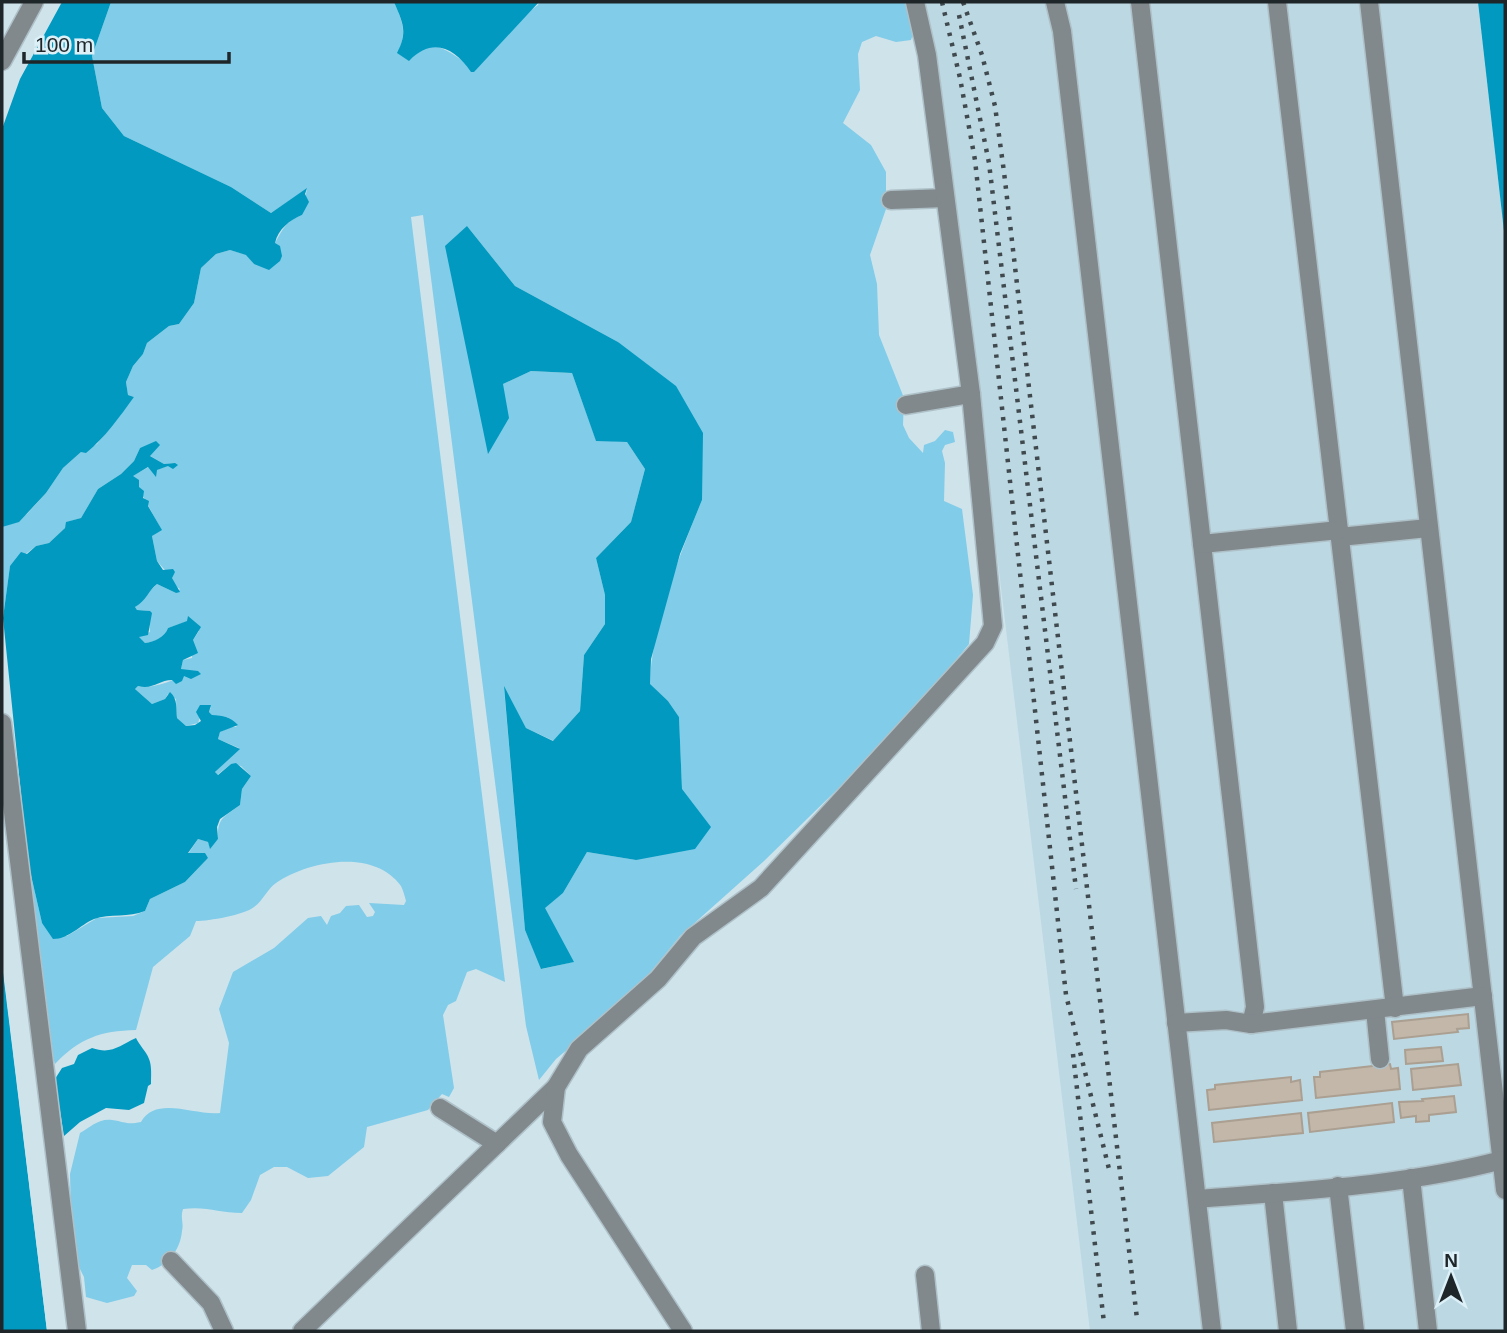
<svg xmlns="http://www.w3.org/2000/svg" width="1507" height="1333" font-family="Helvetica,sans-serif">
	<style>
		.built { fill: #bcd8e3 }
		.green { fill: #80cce9; fill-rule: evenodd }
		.water { fill: #0199c0 }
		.pier { fill: #cfe3eb }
		.building { fill: #c2b7a8; stroke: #aa9f91; stroke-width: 2 }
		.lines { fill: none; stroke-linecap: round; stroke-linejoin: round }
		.minor-casing { stroke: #afc1c8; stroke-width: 21 }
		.minor { stroke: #81898d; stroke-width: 18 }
		.rail { stroke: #404a4e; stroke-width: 4.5; stroke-dasharray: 3.5 7; stroke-linecap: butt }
	</style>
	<rect width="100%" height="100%" fill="#cfe3eb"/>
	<path class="built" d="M917 2H1478L1505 240V1331H1090L946 128Z"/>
	<path class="green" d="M111 2H394C403 23 407 32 398 53L409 60C430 38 441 46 463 61L538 5 539 2H907L914 31 911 40 896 42 876 36 862 42 858 54 860 90 843 123 871 145 886 172V209L870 255 877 284 879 335 904 398 903 425 909 438 923 453 924 445 935 441 945 430 953 432 955 442 945 445 942 451 945 463 944 501 962 509 973 595 969 644 898 730 764 861 680 936 649 974 614 1010 556 1059 539 1080 526 1026 423 215 411 217 505 982 476 969 467 972 456 1001 448 1005 443 1015 454 1088 449 1097 442 1094 428 1110 367 1127 364 1147 328 1176 308 1178 287 1167H274L260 1175 251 1200 242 1213C219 1213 207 1206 183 1209 180 1218 184 1223 182 1231 180 1250 169 1264 152 1270L146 1265H132L127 1278 137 1291 134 1296 107 1303 86 1297 84 1277 77 1263 71 1212 70 1174 80 1133C90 1127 100 1118 112 1120 126 1122 127 1125 141 1122 156 1095 195 1116 220 1113L229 1043 219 1009 233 972 274 948 308 918 321 916 327 925 331 916 340 913 346 906 359 905 367 917 373 916 375 912 369 903 404 905 406 901C405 897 403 890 401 886 373 848 309 861 276 883 267 889 263 901 254 907 244 915 209 921 196 921L190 936 153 967 136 1030C100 1031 80 1038 55 1064L49 1045 28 862 42 923 67 936 97 918 133 916 145 911 150 899 185 882 208 858 188 854 198 839 208 842 210 848 218 839C217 818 224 817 240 805L242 789 251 776 241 766 231 764 217 775 215 772 239 748 218 739 220 732 231 727H237L227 717 212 715 209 712 211 707 200 717 198 723 186 726 177 718 176 699 168 694 165 699 152 704 135 689 138 686C150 690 182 679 190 670L184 671 181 669 183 660 192 658 193 640 199 631 188 621 168 628C165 637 155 642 145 643L138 637 150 632 149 611 137 610 135 607 157 584 176 593 180 589 174 585 172 578 157 561 152 536 161 529 132 476 149 467 156 470 175 463 164 464 149 455 159 445 140 448 134 461 121 474 98 489 81 518 67 522 65 528 49 543 36 546 10 566 3 618 2 527 27 514 46 493 63 468 81 452 97 444 134 397 128 395 126 382 133 366 143 354 147 343 169 326 179 324 194 303 201 268 216 254 230 250 247 255 254 264C261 258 271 250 275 243 283 229 286 221 302 215L307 189 271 213 231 187 124 136 102 108 92 56ZM467 226 515 286 618 342 702 500C680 554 651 627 650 685L668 701 679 717 682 789 636 860 587 852 563 893 544 908 573 962 542 969 525 930 504 688 526 728 554 741 580 711 584 655 605 624V595L596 558 631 522 645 469 627 442 596 440 572 373 531 371 503 384Z"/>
	<g class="water">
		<path d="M62 2H111L92 56 102 108 124 136 231 187 271 213 307 188 305 194 309 202 302 215C290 220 278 229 275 243L280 246 282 256 280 261 269 270 254 264 246 255 230 250 216 254 201 268 194 303 179 324 169 326 147 343 143 354 133 366 126 382 128 395 134 397C120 416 105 438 86 453L81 452 63 468 46 493 19 522 2 527V129L20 79Z"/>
		<path d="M394 2H539L474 72H471C454 47 432 37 409 61L397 53C408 32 403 23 394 2Z"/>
		<path d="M1478 2H1505V240Z"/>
		<path d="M467 226 515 286 618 342 676 386 703 433 702 500 680 554 651 659 650 684 668 701 679 717 682 789 711 827 695 849 636 860 587 852 563 893 545 908 574 962 541 969 525 930 504 686 526 728 553 741 580 711 584 655 605 624V595L596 558 631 522 645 469 627 442 596 441 572 373 531 371 503 384 509 418 488 454 445 246Z"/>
		<path d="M156 441 160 445 150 456 164 464 175 463 178 465 173 469 168 466 157 470 156 477 148 467 133 476 139 480V487L144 491 143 498 149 501 148 506 162 530 152 536 157 561 163 570 173 569 175 572 172 578 180 592 176 593 157 584C148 591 146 601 135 607L137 610 150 611 152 613 148 635 139 637 145 643C154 642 165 637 168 628L187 621 188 616 201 627 193 640 198 653 183 660 181 669 198 671 201 674 191 679 184 676 182 681 176 684 172 680C159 680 153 690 138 686L135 689 152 704 165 699 170 692C178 699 176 709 177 718L186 726 195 725 201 721 196 712 200 705H211L209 712 212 715C224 716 229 716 238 725L220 732 218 739 240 749 215 772 218 775 231 764 236 763 251 776 242 789 240 805 220 819 217 827 218 839 210 849 208 842 198 839 188 853H205L208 858 185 882 150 899 145 911C129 918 110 913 94 919 80 925 69 939 53 939L42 923 28 862 3 618 10 566 21 552 27 554 36 546 49 543 65 528 66 522 81 518 98 489 121 474 134 461 140 448Z"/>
		<path d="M2 964 47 1331H2Z"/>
		<path d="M136 1038C139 1045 146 1051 149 1059 152 1066 151 1076 151 1084L148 1086 144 1103 129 1110 106 1108 80 1122 64 1136 55 1079 62 1068 74 1064 78 1055 92 1048C112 1055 120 1045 136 1038Z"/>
	</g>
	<path class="pier" d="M2 960 5 963 51 1331H47Z"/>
	<g class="building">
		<path d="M1468 1014 1469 1028 1457 1029 1458 1032 1394 1039 1392 1022Z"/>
		<path d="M1441 1047 1443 1061 1406 1064 1405 1050Z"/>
		<path d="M1390 1064 1391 1069 1398 1068 1400 1089 1316 1098 1314 1077H1320V1072Z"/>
		<path d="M1458 1064 1461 1085 1413 1090 1411 1069Z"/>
		<path d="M1291 1077V1082L1300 1080 1302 1100 1209 1110 1207 1090 1215 1089V1085Z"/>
		<path d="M1454 1096 1456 1112 1429 1115V1121L1416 1122V1116L1401 1118 1399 1102 1423 1101 1422 1099Z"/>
		<path d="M1392 1103 1394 1122 1310 1132 1308 1113Z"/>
		<path d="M1301 1113 1303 1133 1214 1142 1212 1123Z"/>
	</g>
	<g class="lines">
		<g class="minor-casing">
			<g id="minor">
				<path d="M1055 2 1062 31 1212 1331"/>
				<path d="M1140 2 1255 1007 1251 1024"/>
				<path d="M1277 2 1395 1008"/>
				<path d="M1369 2 1505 1190"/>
				<path d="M2 61 34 2"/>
				<path d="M891 200 945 198"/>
				<path d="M906 405 971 394"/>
				<path d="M1340 537 1428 528"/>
				<path d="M1202 544 1339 530"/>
				<path d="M2 723 77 1331"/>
				<path d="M1375 1010 1380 1059"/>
				<path d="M1176 1023 1226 1020 1251 1024 1483 996"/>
				<path d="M440 1108 497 1144"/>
				<path d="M1411 1178 1428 1331"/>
				<path d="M1338 1186 1355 1331"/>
				<path d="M1273 1193 1288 1331"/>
				<path d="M1197 1199C1298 1191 1404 1186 1502 1160"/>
				<path d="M171 1261 211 1303 224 1331"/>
				<path d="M925 1275 931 1331"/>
				<path d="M302 1331 556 1087"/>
				<path d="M683 1331 569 1155 552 1122 556 1087 579 1049 658 979 693 937 761 888 985 643 993 626 971 394 927 55 915 2"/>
			</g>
		</g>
		<use href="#minor" class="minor"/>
		<g class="rail">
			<path d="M942 2 960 78 975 160 1066 995 1109 1169"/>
			<path d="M963 2 982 55 995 106 1004 172 1137 1319"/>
			<path d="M959 15 989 163 1076 889"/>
			<path d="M1073 1054 1104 1323"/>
		</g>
	</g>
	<rect width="1507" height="1333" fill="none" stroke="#1e2629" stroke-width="7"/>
	<g transform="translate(1451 1277)" stroke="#dcf0f8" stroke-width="5" paint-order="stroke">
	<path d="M0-5L12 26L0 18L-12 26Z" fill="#1e2629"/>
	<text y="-10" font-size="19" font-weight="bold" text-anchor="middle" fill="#1e2629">N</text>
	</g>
	<path d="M24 52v10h205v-10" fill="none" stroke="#1e2629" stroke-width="3.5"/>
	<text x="35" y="52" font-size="21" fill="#1e2629" stroke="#dcf0f8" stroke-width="5" paint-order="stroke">100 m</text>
</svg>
